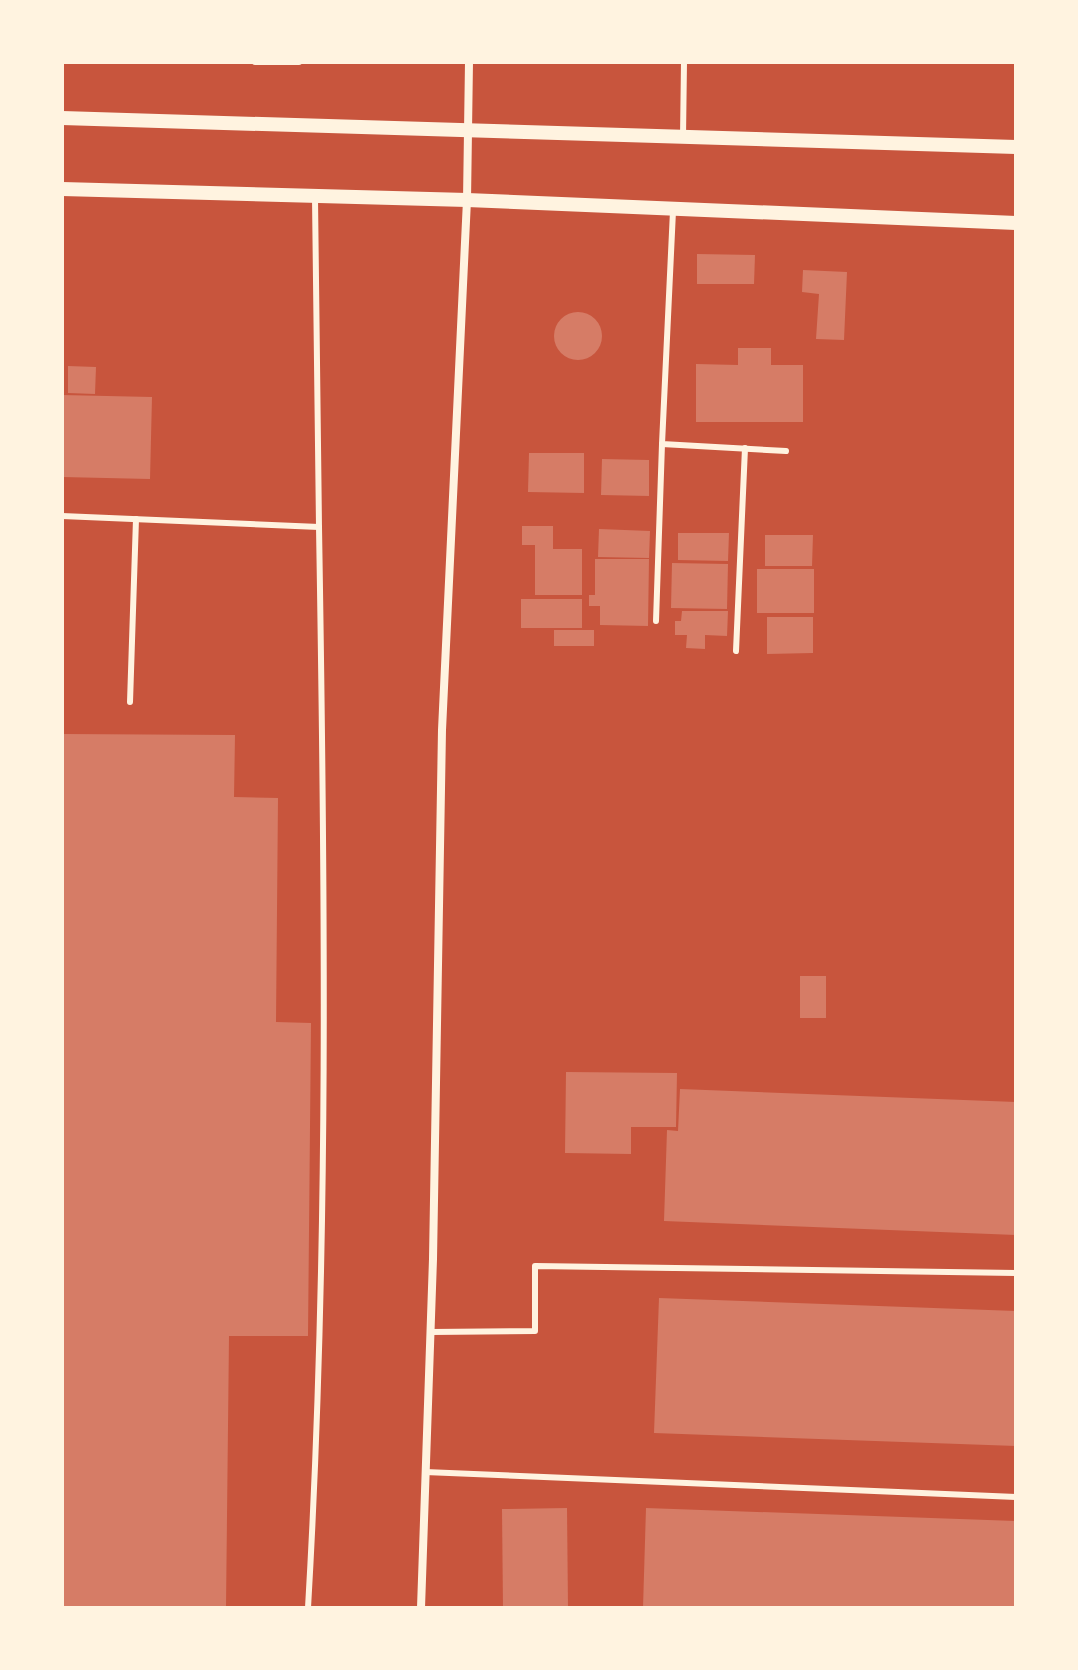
<svg xmlns="http://www.w3.org/2000/svg" width="1078" height="1670" font-family="Ubuntu,sans-serif">
	<style>
		.building { fill: #d67c66 }
		.lines { fill: none; stroke-linecap: round; stroke-linejoin: round }
		.service { stroke: #fff3e0; stroke-width: 6 }
		.minor { stroke: #fff3e0; stroke-width: 8 }
		.tertiary { stroke: #fff3e0; stroke-width: 14 }
	</style>
	<rect width="100%" height="100%" fill="#c8553d"/>
	<g class="building">
		<path d="M697 254 755 255 754 284H697Z"/>
		<path d="M803 270 847 272 844 340 816 339 819 294 802 292Z"/>
		<circle cx="578" cy="336" r="24"/>
		<path d="M738 348H771V365H803V422H696V364L738 365Z"/>
		<path d="M68 366 96 367 95 394 68 393Z"/>
		<path d="M62 395 152 397 150 479 62 477Z"/>
		<path d="M529 453H584V493L528 492Z"/>
		<path d="M602 459 649 460V496L601 495Z"/>
		<path d="M522 526H553V549H582V595H535V545H522Z"/>
		<path d="M599 529 650 531 649 558 598 557Z"/>
		<path d="M678 533H729L728 561 678 560Z"/>
		<path d="M765 535H813L812 566H765Z"/>
		<path d="M595 559H649L648 626 600 625V606H589V595H595Z"/>
		<path d="M672 563 728 564 727 609 671 608Z"/>
		<rect x="757" y="569" width="57" height="44"/>
		<rect x="521" y="599" width="61" height="29"/>
		<path d="M682 611H728L727 636 705 635V649L686 648 687 635H675V621H681Z"/>
		<path d="M767 617H813V653L767 654Z"/>
		<rect x="554" y="630" width="40" height="16"/>
		<path d="M62 734 235 735 234 797 278 798 276 1022 311 1023 308 1336H229L226 1608H62Z"/>
		<rect x="800" y="976" width="26" height="42"/>
		<path d="M566 1072 677 1073 676 1127H631V1154L565 1153Z"/>
		<path d="M680 1089 1016 1102V1235L664 1221 667 1130 678 1131Z"/>
		<path d="M659 1298 1016 1311V1446L654 1433Z"/>
		<path d="M567 1508 568 1608H503L502 1509Z"/>
		<path d="M646 1508 1016 1521V1608H643Z"/>
	</g>
	<g class="lines">
		<g class="service">
			<path d="M255 62H299"/>
			<path d="M683 137 684 62"/>
			<path d="M673 211 662 444 786 451"/>
			<path d="M62 516 319 527 315 198"/>
			<path d="M656 621 662 444"/>
			<path d="M736 651 745 448"/>
			<path d="M130 702 136 519"/>
			<path d="M431 1332 535 1331V1266L1016 1273"/>
			<path d="M425 1472 1016 1497"/>
			<path d="M308 1608C329 1248 325 888 319 527"/>
		</g>
		<path class="minor" d="M421 1608 433 1259 442 730 467 200 469 62"/>
		<g class="tertiary">
			<path d="M62 118 1016 147"/>
			<path d="M62 189 467 200 1016 223"/>
		</g>
	</g>
	<rect width="1078" height="1670" fill="none" stroke="#fff3e0" stroke-width="128"/>
</svg>
